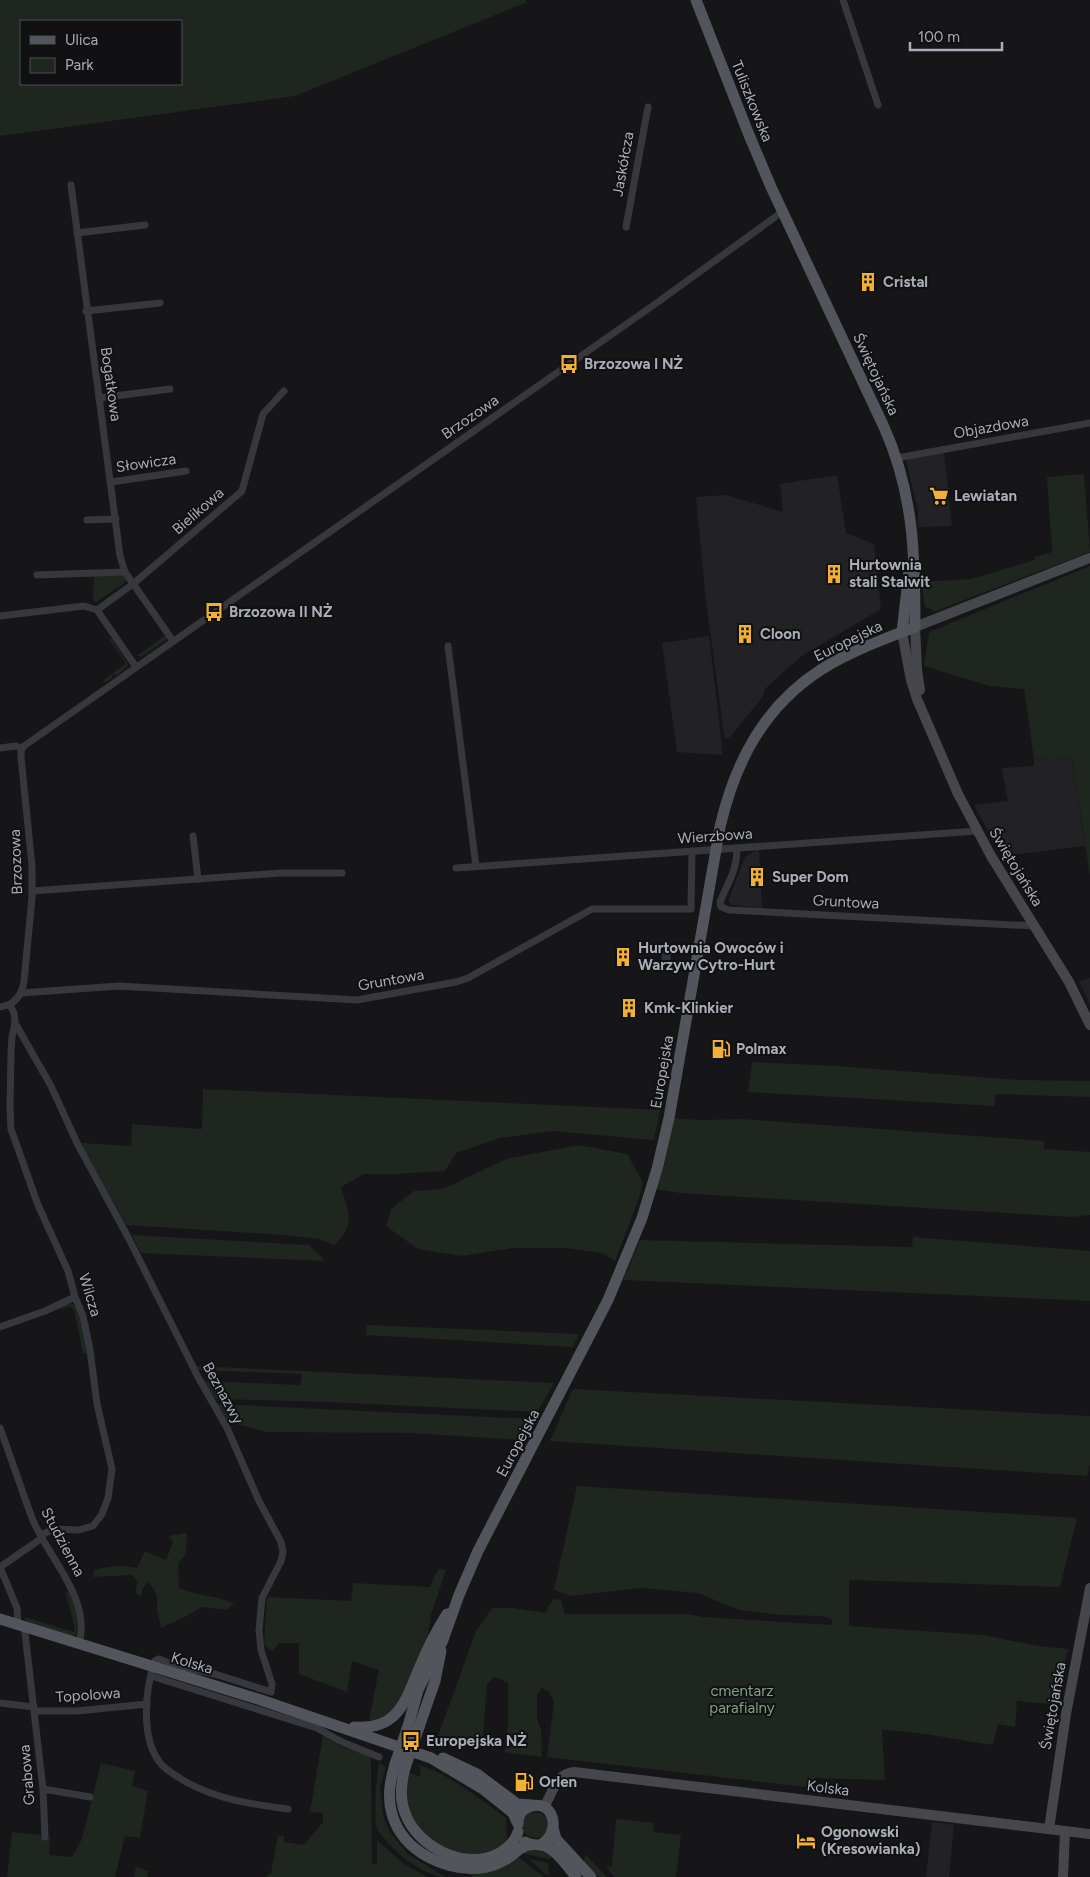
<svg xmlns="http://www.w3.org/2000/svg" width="1090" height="1877" font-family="Figtree,sans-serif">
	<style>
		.built { fill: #222225 }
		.green { fill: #1e261f; fill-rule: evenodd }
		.water { fill: #2c353c }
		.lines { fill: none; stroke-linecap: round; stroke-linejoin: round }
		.street { stroke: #37383d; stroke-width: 7 }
		.secondary { stroke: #45474d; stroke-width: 10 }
		.primary { stroke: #53555c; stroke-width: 11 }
		.primary-bridge { stroke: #53555c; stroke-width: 11 }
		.labels { text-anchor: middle; stroke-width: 4; stroke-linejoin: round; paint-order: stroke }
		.street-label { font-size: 15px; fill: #a8adb8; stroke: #111113 }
		.poi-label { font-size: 15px; font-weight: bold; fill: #a8adb8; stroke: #111113; text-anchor: start }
		.park-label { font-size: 15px; fill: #7fa381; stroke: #111113 }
	</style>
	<rect width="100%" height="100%" fill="#161618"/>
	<g class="built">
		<path d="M944 452 952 526 918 527V511L906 459Z"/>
		<path d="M837 475 846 533 874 544 881 609 803 655 783 672 764 690V695L731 736 725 740 706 602 696 497 726 495 783 512 780 484Z"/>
		<path d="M709 636 723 755 677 752 662 643Z"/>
		<path d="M1072 758 1085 846 1002 856 974 805 1008 801 1002 768 1034 766V760Z"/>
		<path d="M759 849 762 908 732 905 728 901 745 857Z"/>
		<path d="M1090 978V1004L1079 982Z"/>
		<path d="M932 1822 954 1825 949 1877H926Z"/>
	</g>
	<g class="green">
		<path d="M0 0H526L527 2 295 96 0 136ZM181 21V84H21V21Z"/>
		<path d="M1084 474 1090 552 933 612 931 609 925 607 921 582 971 579 1035 560V557L1052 552 1047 477Z"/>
		<path d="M1090 566V876L1072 758 1034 760 1024 689 989 686 924 666 929 632Z"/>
		<path d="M120 575 124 576 127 580 123 584 95 603 93 599 94 576Z"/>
		<path d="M166 635 167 639 141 657 135 655H138Z"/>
		<path d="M111 638 128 664 127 667 116 676 114 674 112 675 113 677 105 683 103 680 124 665 125 662 109 639Z"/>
		<path d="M752 1062 836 1066 1018 1080 1090 1081V1097L996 1094 994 1106 748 1092Z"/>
		<path d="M203 1089 660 1110 654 1140 552 1131 500 1138 456 1153 445 1171 395 1174H364L341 1187C349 1213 356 1225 334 1245L319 1239 285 1235 126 1225 81 1143 131 1146 132 1124 202 1129Z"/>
		<path d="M673 1118 699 1120 742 1119 1044 1141V1149L1090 1152V1215L1071 1217 680 1193 656 1189Z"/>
		<path d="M579 1145 627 1154 643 1182 638 1201 615 1261 606 1255 601 1253 566 1248H513L461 1256 418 1249 386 1226 391 1209 414 1191 443 1189 506 1159Z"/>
		<path d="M132 1235 309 1245 325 1261 141 1253Z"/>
		<path d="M913 1237 1090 1251V1301L623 1280 640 1240 912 1247Z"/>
		<path d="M67 1303 75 1305 78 1307 88 1353H83L74 1309 69 1307 48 1313Z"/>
		<path d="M367 1325 579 1334 573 1347 366 1335Z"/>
		<path d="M196 1366 554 1383 537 1412 327 1402 215 1399 204 1381 300 1385 302 1374 197 1370Z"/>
		<path d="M573 1389 1090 1416V1463L1087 1476 550 1441Z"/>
		<path d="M217 1404 533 1419 522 1440 410 1433 266 1432 228 1422Z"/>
		<path d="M577 1486 1077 1518 1060 1587 849 1580V1626L983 1635 1038 1646 1068 1649 1063 1669V1683L1060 1705 1017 1701 1015 1727 998 1724 993 1745C956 1740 919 1731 882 1730L885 1780 815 1778 814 1788 547 1757 554 1702 549 1692 542 1688 537 1695V1718L541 1730 542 1757 505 1752 508 1721V1683L495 1677 487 1684 482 1748 438 1736 476 1631 492 1608H513L545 1613 553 1599 561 1600 565 1614H686L703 1617 833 1625 831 1619 820 1616 782 1615 739 1610 698 1593 640 1588 571 1596 554 1590Z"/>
		<path d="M187 1533 186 1554 178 1563 179 1588C197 1596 217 1595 234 1604L226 1610 202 1607 183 1618 161 1628 157 1610V1595L149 1582 143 1588 141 1597 136 1593 137 1581 132 1575 93 1577 94 1570C109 1566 122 1565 137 1568L145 1551 166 1560 173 1542 169 1536Z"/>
		<path d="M438 1569 446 1570 431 1615 427 1640 400 1701 390 1712 378 1721 369 1720 379 1670 352 1661 347 1692 299 1674V1643H279L272 1651 264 1644 267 1597 351 1601 353 1583 430 1587Z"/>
		<path d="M68 1588C73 1598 82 1627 75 1635L72 1636 27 1622 24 1617 74 1632 75 1629 66 1593 68 1591 67 1589Z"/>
		<path d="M323 1735 342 1747 367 1755 371 1758 372 1864H377V1840L405 1865 428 1877H265L271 1873 278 1835 284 1836V1842L304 1845 323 1822V1813L310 1812Z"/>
		<path d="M379 1762 386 1767 380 1788 384 1819 391 1834 408 1854 445 1877C424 1877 386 1847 377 1828 373 1819 377 1773 379 1762Z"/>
		<path d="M101 1763 135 1771 132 1786 148 1791 140 1838 125 1836 115 1877H7L12 1832 50 1836 49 1855 72 1857 82 1839Z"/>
		<path d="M418 1765C443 1770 485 1802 506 1818L507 1844C495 1850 484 1856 470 1855 437 1853 404 1823 406 1788 406 1783 408 1778 410 1773L420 1777 421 1770Z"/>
		<circle cx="535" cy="1825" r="13"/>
		<path d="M616 1819 654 1823 653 1832 681 1835 676 1877H615L606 1867 612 1866Z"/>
		<path d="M523 1850 545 1852 553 1856 550 1859 525 1854 521 1852Z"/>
		<path d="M585 1854 607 1877H599L584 1861Z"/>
		<path d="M517 1856 544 1877H474L468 1873Z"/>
		<path d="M529 1859 548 1863 549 1875H547Z"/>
		<path d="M136 1867 148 1871 147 1877H134Z"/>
	</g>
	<path class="water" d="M662 953H671L670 965H661Z"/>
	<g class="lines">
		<g class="street">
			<path d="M843 0 878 105"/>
			<path d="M71 185 120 556 125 572 173 641"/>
			<path d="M626 227 648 107"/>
			<path d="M77 233 145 225"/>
			<path d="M86 311 160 303"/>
			<path d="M99 398 170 389"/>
			<path d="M897 458 1090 423"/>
			<path d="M111 482 186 471"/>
			<path d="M87 520 116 519"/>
			<path d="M37 575 125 572"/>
			<path d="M97 610 133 584 242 491 263 414 284 391"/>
			<path d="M0 616 84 606 97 610 136 667"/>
			<path d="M448 646 476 866"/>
			<path d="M0 748 16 746 21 748"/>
			<path d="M193 836 198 879"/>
			<path d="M737 848C737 871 728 882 720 902L721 907 729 910 1034 926"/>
			<path d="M456 868 977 831"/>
			<path d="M32 891 281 873H342"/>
			<path d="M21 993 119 986 357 1000 456 982 468 978 592 909H691L692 851"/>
			<path d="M10 1005 14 1013 15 1023 51 1086 77 1143 129 1239 198 1377 227 1428 259 1501 281 1542 283 1552 281 1561 262 1598 259 1630 261 1650 272 1684 271 1692 215 1674 181 1667 159 1659 155 1661C145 1689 140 1739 161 1764 167 1771 178 1777 186 1782 219 1800 251 1804 288 1809"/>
			<path d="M0 1007C15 1005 22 995 24 981L32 898V866L21 757V751L24 746 658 302 782 212"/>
			<path d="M15 1023 12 1037 11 1051 10 1109 11 1129 38 1205 68 1271 75 1297 83 1316 90 1350 97 1404 112 1469 108 1498 102 1514 93 1526 79 1530 54 1529 41 1535"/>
			<path d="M0 1327 45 1311 75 1297"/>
			<path d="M0 1428C11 1458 21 1488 32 1518 47 1557 92 1598 79 1644"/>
			<path d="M0 1567 17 1608 18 1625"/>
			<path d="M0 1567 42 1538"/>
			<path d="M25 1627V1633L43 1789 45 1837"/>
			<path d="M151 1676 317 1728 342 1742 379 1757"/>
			<path d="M0 1703 34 1707"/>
			<path d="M35 1711H77L147 1704"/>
			<path d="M43 1789 90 1797"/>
		</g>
		<g class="secondary">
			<path d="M902 632 911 680 917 699 958 794 991 856 1069 982 1090 1025"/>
			<path d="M920 690 917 670 915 627 1090 558"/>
			<path d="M544 1807C553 1793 555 1774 574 1772L1090 1834"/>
			<path d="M1049 1829 1066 1714 1090 1588"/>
			<path d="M1063 1877 1065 1831"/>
		</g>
		<g class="primary">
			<path d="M902 632 909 572"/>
			<path d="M0 1619 261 1700 431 1758 483 1789 513 1813 517 1822"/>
			<path d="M409 1723 418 1690 443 1640 459 1595 478 1551 608 1300 642 1218 657 1169 669 1118 720 827C735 762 764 706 822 669 851 651 884 639 915 627 915 555 914 494 884 427L771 187 749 135 696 0"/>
			<path d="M354 1727C401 1731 406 1697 422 1662 429 1645 437 1630 447 1614"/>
			<path d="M419 1727 435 1681 441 1651"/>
			<path d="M443 1758 477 1774 517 1804 533 1805"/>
			<path d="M395 1764C390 1781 387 1797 392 1814 403 1853 449 1874 487 1867 496 1865 504 1861 511 1856 518 1851 522 1845 531 1845"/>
			<path d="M405 1768C401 1783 399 1798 405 1813 417 1847 465 1871 498 1854 507 1849 515 1842 518 1832"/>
			<path d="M518 1824C518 1817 520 1811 527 1808 551 1795 565 1831 540 1845"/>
			<path d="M553 1828 556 1839 591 1877"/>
			<path d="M525 1842C532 1846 538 1844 545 1846 557 1850 568 1867 576 1877"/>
		</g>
		<g class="primary-bridge">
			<path d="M395 1764 409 1723"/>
			<path d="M405 1768 419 1727"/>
		</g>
	</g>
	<defs>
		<g id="building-bare" transform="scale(1.5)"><path d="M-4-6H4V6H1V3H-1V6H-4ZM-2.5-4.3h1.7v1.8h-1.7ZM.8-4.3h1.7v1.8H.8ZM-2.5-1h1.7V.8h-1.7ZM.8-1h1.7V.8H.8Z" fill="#f2b134" stroke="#111113" stroke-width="2.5" paint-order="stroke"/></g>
		<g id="bus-bare" transform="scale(1.5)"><path d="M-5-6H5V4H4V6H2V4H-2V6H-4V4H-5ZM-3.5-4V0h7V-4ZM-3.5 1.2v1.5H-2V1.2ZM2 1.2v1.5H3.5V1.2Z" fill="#f2b134" stroke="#111113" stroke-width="2.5" paint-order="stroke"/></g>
		<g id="supermarket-bare" transform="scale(1.5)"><path d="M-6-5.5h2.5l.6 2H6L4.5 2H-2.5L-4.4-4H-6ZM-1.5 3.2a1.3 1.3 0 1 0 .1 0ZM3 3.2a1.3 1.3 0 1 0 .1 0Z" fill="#f2b134" stroke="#111113" stroke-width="2.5" paint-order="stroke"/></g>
		<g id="fuel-bare" transform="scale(1.5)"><path d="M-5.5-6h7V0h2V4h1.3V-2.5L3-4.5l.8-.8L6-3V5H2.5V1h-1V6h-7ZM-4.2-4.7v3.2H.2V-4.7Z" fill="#f2b134" stroke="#111113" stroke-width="2.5" paint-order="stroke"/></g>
		<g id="hotel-bare" transform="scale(1.5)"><path d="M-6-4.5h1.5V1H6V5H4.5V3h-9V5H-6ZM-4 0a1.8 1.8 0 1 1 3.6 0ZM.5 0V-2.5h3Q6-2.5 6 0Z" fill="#f2b134" stroke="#111113" stroke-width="2.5" paint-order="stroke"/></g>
	</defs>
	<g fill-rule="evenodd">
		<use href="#building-bare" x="868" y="282"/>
		<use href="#bus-bare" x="569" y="364"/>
		<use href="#supermarket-bare" x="939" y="496"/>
		<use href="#building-bare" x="834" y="574"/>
		<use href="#bus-bare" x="214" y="612"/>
		<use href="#building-bare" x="745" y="634"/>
		<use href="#building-bare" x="757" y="877"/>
		<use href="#building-bare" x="623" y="957"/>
		<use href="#building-bare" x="629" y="1008"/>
		<use href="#fuel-bare" x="721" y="1049"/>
		<use href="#bus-bare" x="411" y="1741"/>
		<use href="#fuel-bare" x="524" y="1782"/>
		<use href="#hotel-bare" x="806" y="1841"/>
	</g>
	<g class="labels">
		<g class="street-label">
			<text transform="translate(752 101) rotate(68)" y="5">Tuliszkowska</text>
			<text transform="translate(623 164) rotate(-80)" y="5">Jaskółcza</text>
			<text transform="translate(876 374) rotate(65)" y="5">Świętojańska</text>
			<text transform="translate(111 384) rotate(82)" y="5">Bogatkowa</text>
			<text transform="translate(470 417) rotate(-35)" y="5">Brzozowa</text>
			<text transform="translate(991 427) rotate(-10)" y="5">Objazdowa</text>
			<text transform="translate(146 463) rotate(-8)" y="5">Słowicza</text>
			<text transform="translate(198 511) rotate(-41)" y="5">Bielikowa</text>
			<text transform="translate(848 641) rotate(-26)" y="5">Europejska</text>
			<text transform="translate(715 836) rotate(-4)" y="5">Wierzbowa</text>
			<text transform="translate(16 862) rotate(-92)" y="5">Brzozowa</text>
			<text transform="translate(1016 867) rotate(59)" y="5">Świętojańska</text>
			<text transform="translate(846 902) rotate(3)" y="5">Gruntowa</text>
			<text transform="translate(391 980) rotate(-10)" y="5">Gruntowa</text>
			<text transform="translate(662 1072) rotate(-80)" y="5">Europejska</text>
			<text transform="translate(90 1295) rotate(73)" y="5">Wilcza</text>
			<text transform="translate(223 1393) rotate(61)" y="5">Beznazwy</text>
			<text transform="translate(518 1443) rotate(-62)" y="5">Europejska</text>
			<text transform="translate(63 1542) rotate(62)" y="5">Studzienna</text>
			<text transform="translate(192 1663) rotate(17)" y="5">Kolska</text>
			<text transform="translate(88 1695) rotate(-4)" y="5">Topolowa</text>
			<text transform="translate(1053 1706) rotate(-80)" y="5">Świętojańska</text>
			<text transform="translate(27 1775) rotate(-95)" y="5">Grabowa</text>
			<text transform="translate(828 1788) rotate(7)" y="5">Kolska</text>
		</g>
		<g class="poi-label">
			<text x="883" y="287">Cristal</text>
			<text x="584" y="369">Brzozowa I NŻ</text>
			<text x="954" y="501">Lewiatan</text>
			<text x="849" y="570">Hurtownia<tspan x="849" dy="17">stali Stalwit</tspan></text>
			<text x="229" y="617">Brzozowa II NŻ</text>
			<text x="760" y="639">Cloon</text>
			<text x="772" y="882">Super Dom</text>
			<text x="638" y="953">Hurtownia Owoców i<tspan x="638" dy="17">Warzyw Cytro-Hurt</tspan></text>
			<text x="644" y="1013">Kmk-Klinkier</text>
			<text x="736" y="1054">Polmax</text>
			<text x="426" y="1746">Europejska NŻ</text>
			<text x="539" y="1787">Orlen</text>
			<text x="821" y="1837">Ogonowski<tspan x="821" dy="17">(Kresowianka)</tspan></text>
		</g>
		<g class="park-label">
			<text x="742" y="1696">cmentarz<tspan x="742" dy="17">parafialny</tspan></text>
		</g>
	</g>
	<rect x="20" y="20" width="162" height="65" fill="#111113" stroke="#4d4f55"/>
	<rect x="30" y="36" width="25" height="8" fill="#53555c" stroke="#4d4f55"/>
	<text x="65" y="45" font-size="15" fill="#a8adb8">Ulica</text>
	<rect x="30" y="58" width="25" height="15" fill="#1e261f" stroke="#4d4f55"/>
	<text x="65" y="70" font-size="15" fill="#a8adb8">Park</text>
	<path d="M910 42v8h92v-8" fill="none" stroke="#a8adb8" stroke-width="2.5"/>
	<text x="918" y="42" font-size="15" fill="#a8adb8" stroke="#111113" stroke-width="4" paint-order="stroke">100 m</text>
</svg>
